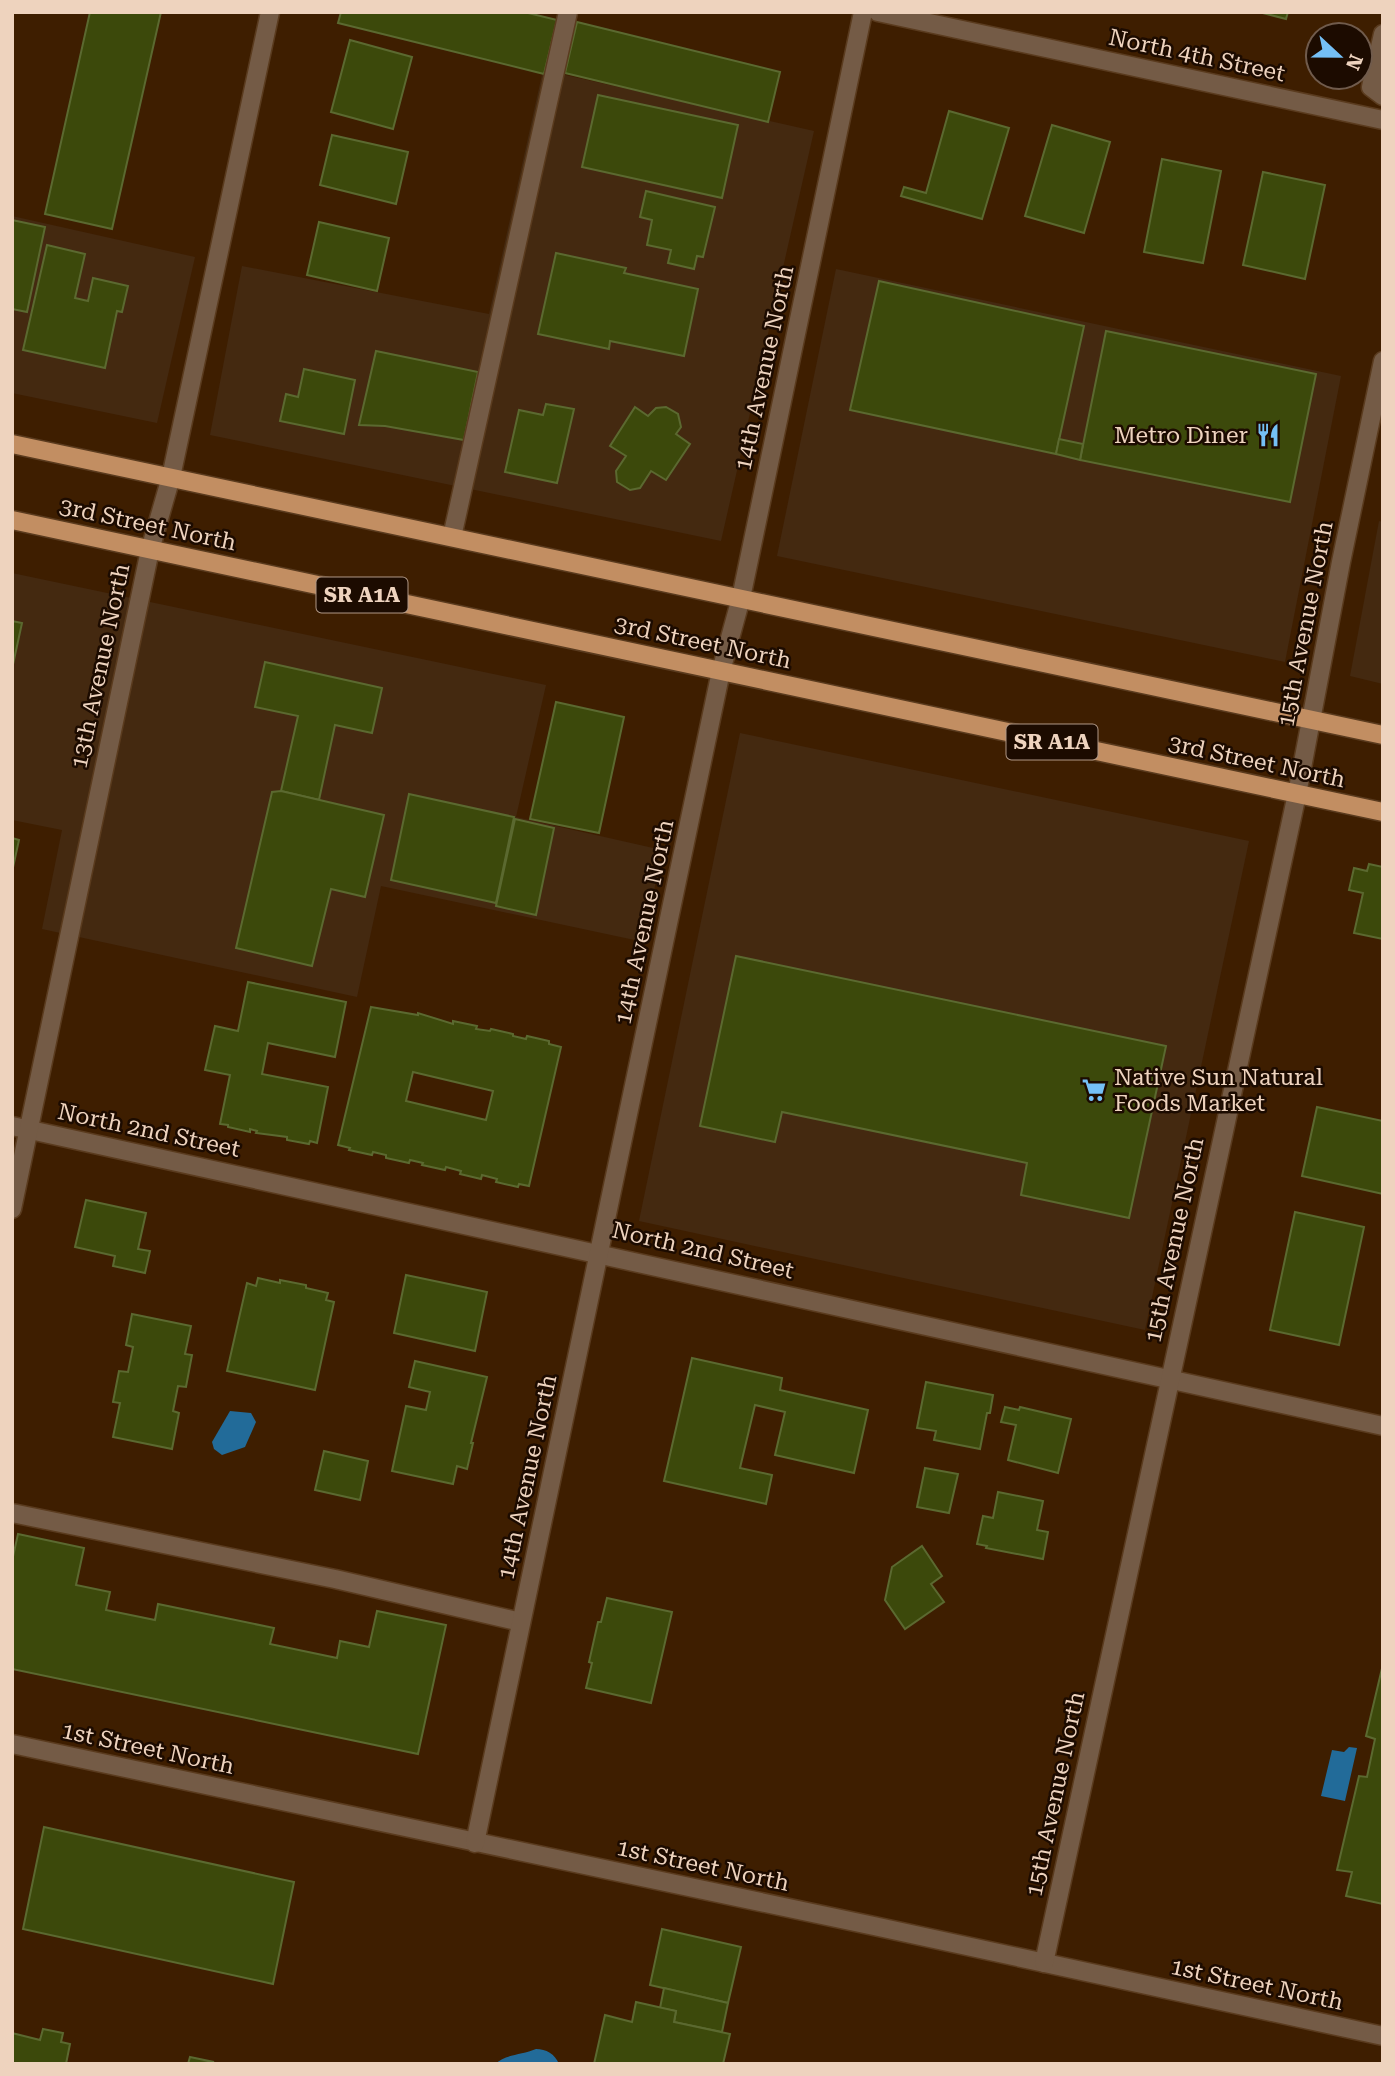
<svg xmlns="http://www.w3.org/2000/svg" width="1395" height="2076" font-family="'Roboto Serif',serif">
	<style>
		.built { fill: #442910 }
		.water { fill: #226b99 }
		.building { fill: #3c490b; stroke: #5b6930; stroke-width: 2; fill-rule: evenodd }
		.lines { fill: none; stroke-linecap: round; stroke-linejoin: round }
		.minor-casing { stroke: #5a3b1e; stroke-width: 21 }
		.major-casing { stroke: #5a3b1e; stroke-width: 21 }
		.minor { stroke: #745b46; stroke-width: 18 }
		.major { stroke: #c28e62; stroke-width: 18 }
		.labels { text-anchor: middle; stroke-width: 5; stroke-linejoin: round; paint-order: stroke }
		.shield { fill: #1c0b00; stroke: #af9785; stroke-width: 2 }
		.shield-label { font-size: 21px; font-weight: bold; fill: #eed3be }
		.street-label { font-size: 23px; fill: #eed3be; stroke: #1c0b00 }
		.poi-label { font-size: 23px; fill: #eed3be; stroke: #1c0b00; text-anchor: end }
	</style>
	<rect width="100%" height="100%" fill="#3e1e00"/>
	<g class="built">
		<path d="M543 70 814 131 721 541 210 435 242 266 489 314Z"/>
		<path d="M12 216 195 257 157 423 12 393Z"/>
		<path d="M836 269 1341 376 1285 662 777 556Z"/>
		<path d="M1379 521 1383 522V684L1350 676Z"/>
		<path d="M12 573 546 685 516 817 662 850 644 942 381 886 357 997 42 929 62 830 12 820Z"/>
		<path d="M740 733 1249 841 1145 1330 639 1221Z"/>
	</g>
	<g class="water">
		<path d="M230 1411 251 1413 256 1422 245 1447 222 1455 214 1449 212 1442Z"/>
		<path d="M1349 1747 1357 1748 1345 1801 1321 1796 1332 1750 1344 1752Z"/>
		<path d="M536 2049C546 2049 555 2054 559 2064H495C506 2054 522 2055 536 2049Z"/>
	</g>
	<g class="building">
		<path d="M90 12H161L112 229 45 214Z"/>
		<path d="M341 12H524L557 20 544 74 338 23Z"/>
		<path d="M1259 12H1288L1286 19Z"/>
		<path d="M577 22 780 72 768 122 565 73Z"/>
		<path d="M350 40 412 57 393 129 331 112Z"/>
		<path d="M598 95 738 125 722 198 582 167Z"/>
		<path d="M949 111 1009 128 982 219 901 196 904 187 926 193Z"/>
		<path d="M1052 125 1110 142 1084 233 1025 216Z"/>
		<path d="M332 135 408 152 396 204 320 185Z"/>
		<path d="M1162 159 1221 171 1203 263 1144 252Z"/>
		<path d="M1263 172 1325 185 1305 279 1243 265Z"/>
		<path d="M646 191 715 207 703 257 697 256 694 269 668 263 671 250 647 245 652 220 640 217Z"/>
		<path d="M12 220 45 227 27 312 12 309Z"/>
		<path d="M319 222 389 238 377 291 307 275Z"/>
		<path d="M47 245 85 254 75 298 88 301 93 278 128 286 122 312 117 311 105 368 23 350Z"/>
		<path d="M556 253 626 268 624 273 698 289 684 356 610 341 609 349 538 334Z"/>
		<path d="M879 281 1084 326 1056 454 850 410Z"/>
		<path d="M1106 331 1316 374 1290 502 1080 460Z"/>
		<path d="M376 351 478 372 464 440 385 426 359 425Z"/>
		<path d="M304 369 355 380 344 434 280 421 286 394 298 397Z"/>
		<path d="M546 404 574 409 557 483 505 472 519 410 543 415Z"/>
		<path d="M635 407 648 416 656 408 666 407 678 414 681 427 676 434 690 444 666 480 651 471 640 488 630 490 617 482 616 471 626 456 610 446Z"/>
		<path d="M1059 439 1083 444 1080 460 1056 454Z"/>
		<path d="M12 621 22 623 12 669Z"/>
		<path d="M265 662 382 688 372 733 335 725 319 800 281 791 298 716 255 707Z"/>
		<path d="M556 702 624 717 599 833 530 819Z"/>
		<path d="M281 791 384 815 365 897 331 889 312 966 236 948 272 792Z"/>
		<path d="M409 794 514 817 496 903 391 880Z"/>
		<path d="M515 819 554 828 536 915 496 906Z"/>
		<path d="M12 838 19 840 12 872Z"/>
		<path d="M1369 864 1383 867V939L1354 933 1363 893 1349 890 1354 868 1367 871Z"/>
		<path d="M736 956 1166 1046 1129 1218 1021 1195 1027 1163 782 1112 775 1142 700 1126Z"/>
		<path d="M248 982 346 1002 335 1057 268 1043 262 1074 328 1087 317 1143 310 1141 309 1144 287 1140V1137L256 1133 257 1131 250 1129V1132L228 1127V1125L220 1124 230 1075 205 1070 215 1026 238 1031Z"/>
		<path d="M371 1007 418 1015V1013L453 1024V1021L477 1026 476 1029 490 1031 491 1029 513 1034V1036L526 1039 527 1036 549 1041V1044L561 1047 529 1186 519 1184 518 1187 496 1182 497 1179 482 1175 481 1179 460 1174 461 1171 446 1167 445 1170 422 1165 423 1163 410 1160 409 1163 386 1158V1155L373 1152 372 1155 349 1150 350 1148 338 1145ZM413 1072 493 1091 486 1120 406 1101Z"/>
		<path d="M1317 1107 1383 1121V1194L1302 1176Z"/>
		<path d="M86 1200 146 1213 138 1249 150 1251 145 1273 113 1266 115 1256 75 1247Z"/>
		<path d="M1295 1212 1364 1227 1339 1345 1270 1330Z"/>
		<path d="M406 1275 487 1292 475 1351 394 1333Z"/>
		<path d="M258 1278 280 1283V1280L306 1285V1288L328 1293 326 1300 334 1302 315 1390 227 1371 247 1283 256 1286Z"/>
		<path d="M132 1314 191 1326 185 1354 192 1355 186 1387 178 1386 173 1411 179 1413 172 1449 113 1437 120 1403 113 1402 119 1371 128 1372 133 1347 126 1345Z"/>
		<path d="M692 1358 782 1378 780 1390 868 1410 854 1473 775 1455 785 1412 755 1405 740 1468 772 1475 766 1504 664 1481Z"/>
		<path d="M415 1361 487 1377 471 1443H473L467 1469 457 1466 453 1484 392 1471 406 1406 426 1410 430 1392 409 1387Z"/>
		<path d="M926 1382 993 1395 990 1413H987L980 1449 934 1440 936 1431 917 1428Z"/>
		<path d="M1005 1407 1019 1410 1020 1407 1071 1419 1058 1473 1008 1460 1016 1425 1001 1422Z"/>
		<path d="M324 1451 368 1461 360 1500 315 1490Z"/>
		<path d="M925 1468 958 1474 949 1513 917 1507Z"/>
		<path d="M998 1492 1043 1501 1037 1530 1048 1532 1043 1559 986 1548 987 1546 977 1544 983 1516 993 1518Z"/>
		<path d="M18 1534 84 1548 76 1585 110 1592 106 1610 155 1620 158 1604 274 1628 270 1644 337 1658 340 1641 369 1647 377 1611 446 1625 418 1754 12 1669V1561Z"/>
		<path d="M922 1546 942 1576 931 1584 944 1602 905 1629 885 1600 892 1567Z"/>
		<path d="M607 1598 672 1612 651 1703 586 1688 592 1663 589 1662 598 1622H601Z"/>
		<path d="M1383 1664V1904L1346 1896 1352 1872 1337 1870 1359 1776 1367 1777 1375 1739 1366 1736Z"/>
		<path d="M44 1827 294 1882 273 1984 23 1929Z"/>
		<path d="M662 1929 741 1947 728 2003 650 1985Z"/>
		<path d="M664 1988 728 2003 722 2032 674 2022 676 2011 660 2008Z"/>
		<path d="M636 2002 676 2011 674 2022 730 2034 723 2064H594L605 2015 632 2022Z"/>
		<path d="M43 2029 63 2033 61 2042 70 2044 66 2064H12V2033L40 2040Z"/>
		<path d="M190 2057 214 2062 188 2064Z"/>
	</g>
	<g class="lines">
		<g class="minor-casing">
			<g id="minor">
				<path d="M878 12 1383 120"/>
				<path d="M1383 34 1371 87 1383 96"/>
				<path d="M452 537 568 12"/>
				<path d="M12 1126C470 1223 926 1327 1383 1426"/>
				<path d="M12 1209 150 550 171 477 270 12"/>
				<path d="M12 1513 335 1579 521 1622"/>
				<path d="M12 1744 874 1926 1383 2036"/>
				<path d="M475 1843 721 671 741 598 863 12"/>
				<path d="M1044 1963 1297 794 1341 562 1383 361"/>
			</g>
		</g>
		<g class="major-casing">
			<g id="major">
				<path d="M12 444 1383 735"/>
				<path d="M12 520 1383 812"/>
			</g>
		</g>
		<use href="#minor" class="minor"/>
		<use href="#major" class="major"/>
	</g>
	<defs>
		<g id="restaurant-bare" transform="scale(1.89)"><path d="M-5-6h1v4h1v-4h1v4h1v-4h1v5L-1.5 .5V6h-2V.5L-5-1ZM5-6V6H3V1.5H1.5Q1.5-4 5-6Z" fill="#75c0f6" stroke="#1c0b00" stroke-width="2.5" paint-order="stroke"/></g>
		<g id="supermarket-bare" transform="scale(1.89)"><path d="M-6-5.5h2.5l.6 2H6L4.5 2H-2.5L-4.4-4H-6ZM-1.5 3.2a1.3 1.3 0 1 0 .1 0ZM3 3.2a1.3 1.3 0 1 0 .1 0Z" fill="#75c0f6" stroke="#1c0b00" stroke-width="2.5" paint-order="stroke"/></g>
	</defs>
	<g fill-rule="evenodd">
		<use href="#restaurant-bare" x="1268" y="435"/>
		<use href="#supermarket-bare" x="1094" y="1090"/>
	</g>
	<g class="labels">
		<g class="shield">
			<rect x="316.5" y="577.5" width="91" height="35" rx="5"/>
			<rect x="1006.5" y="724.5" width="91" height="35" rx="5"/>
		</g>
		<g class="shield-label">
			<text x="362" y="602">SR A1A</text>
			<text x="1052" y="749">SR A1A</text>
		</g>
		<g class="street-label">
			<text transform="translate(1197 55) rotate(12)" y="8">North 4th Street</text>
			<text transform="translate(764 368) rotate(-78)" y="8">14th Avenue North</text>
			<text transform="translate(148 524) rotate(12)" y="8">3rd Street North</text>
			<text transform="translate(1305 624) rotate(-79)" y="8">15th Avenue North</text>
			<text transform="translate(703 642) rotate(12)" y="8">3rd Street North</text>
			<text transform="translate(100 666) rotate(-78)" y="8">13th Avenue North</text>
			<text transform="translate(1257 761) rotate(12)" y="8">3rd Street North</text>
			<text transform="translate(644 922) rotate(-78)" y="8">14th Avenue North</text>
			<text transform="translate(149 1130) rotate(12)" y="8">North 2nd Street</text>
			<text transform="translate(1174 1240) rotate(-78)" y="8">15th Avenue North</text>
			<text transform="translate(703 1250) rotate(13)" y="8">North 2nd Street</text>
			<text transform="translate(527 1477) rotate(-78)" y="8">14th Avenue North</text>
			<text transform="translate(148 1748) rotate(12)" y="8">1st Street North</text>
			<text transform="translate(1055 1794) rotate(-78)" y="8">15th Avenue North</text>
			<text transform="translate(703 1865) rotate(12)" y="8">1st Street North</text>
			<text transform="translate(1257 1984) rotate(12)" y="8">1st Street North</text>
		</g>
		<g class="poi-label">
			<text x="1248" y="443">Metro Diner</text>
			<text x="1114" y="1085" text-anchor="start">Native Sun Natural<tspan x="1114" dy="26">Foods Market</tspan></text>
		</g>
	</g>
	<rect width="1395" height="2076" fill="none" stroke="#eed3be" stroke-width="28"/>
	<g transform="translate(1339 56) rotate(112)"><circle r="33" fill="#1c0b00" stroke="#705b4c" stroke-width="2"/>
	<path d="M0-5L12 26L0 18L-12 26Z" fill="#75c0f6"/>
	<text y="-10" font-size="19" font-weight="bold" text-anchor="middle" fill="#eed3be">N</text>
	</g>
</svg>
